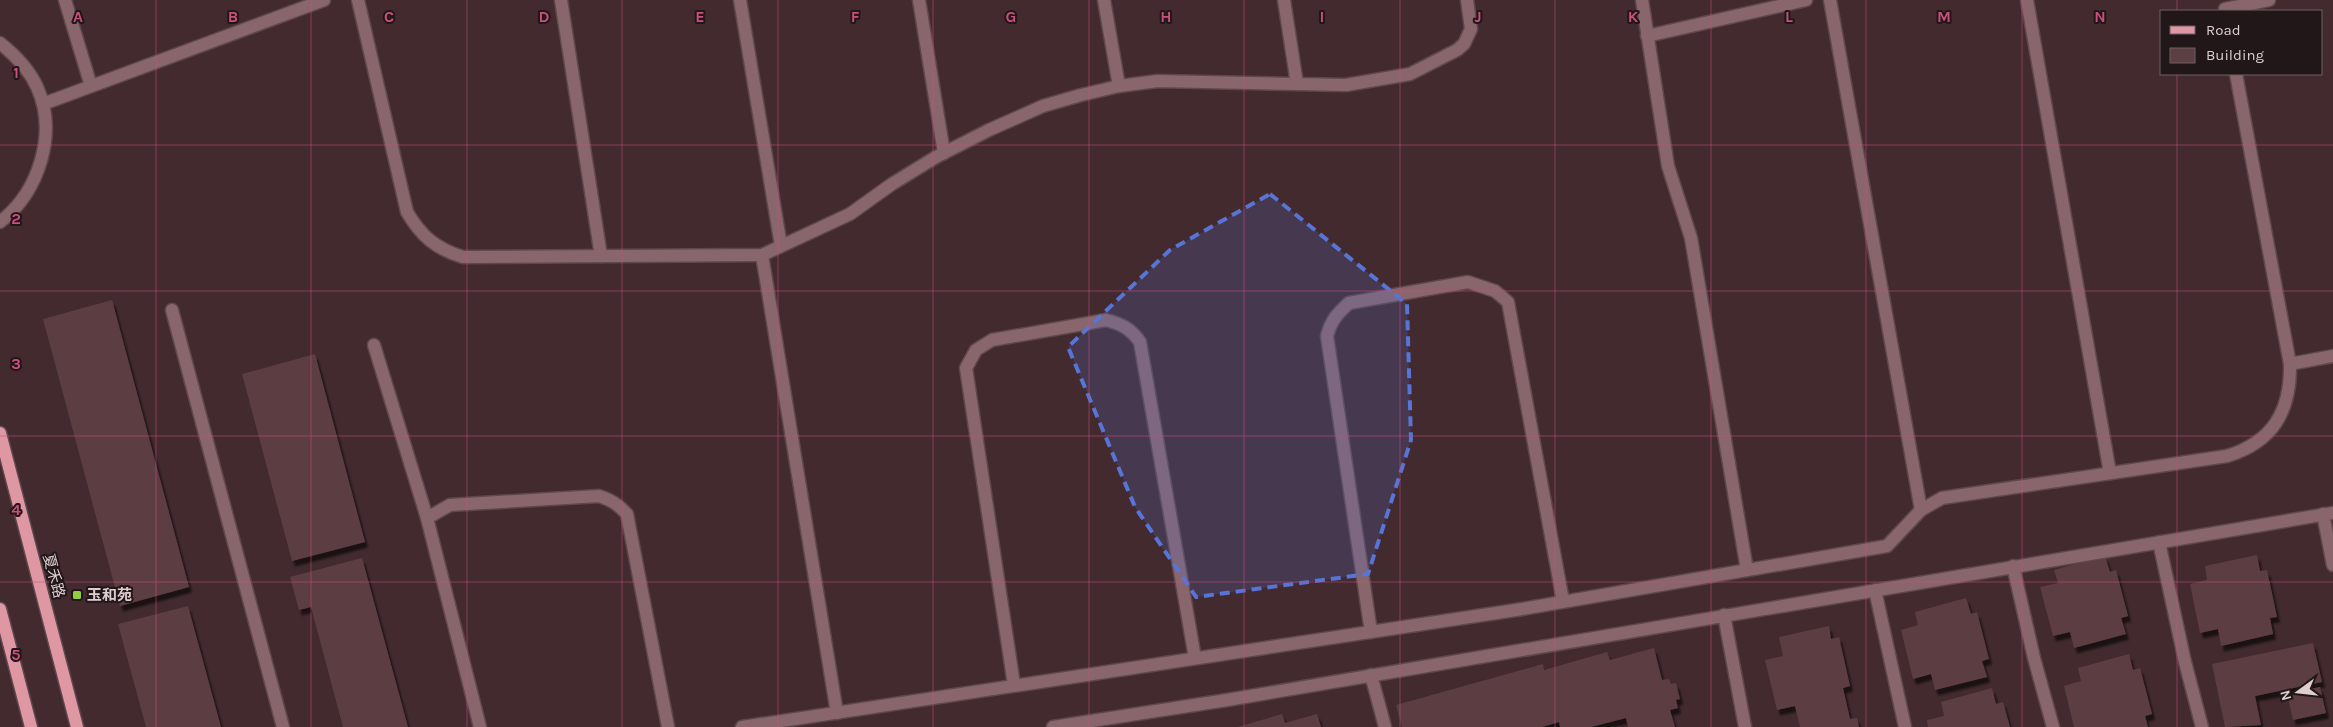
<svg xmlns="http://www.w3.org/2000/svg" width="2333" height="727" font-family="Karla,'Noto Sans SC',sans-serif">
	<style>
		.building { fill: #5c3e43; filter: url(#shadow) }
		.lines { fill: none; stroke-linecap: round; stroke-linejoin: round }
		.minor-casing { stroke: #5e484b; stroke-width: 15 }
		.major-casing { stroke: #5e484b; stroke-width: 15 }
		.minor { stroke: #89666c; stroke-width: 12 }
		.major { stroke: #df97a4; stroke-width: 12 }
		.marked { fill: #5774d6; fill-opacity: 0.2; stroke: #5774d6; stroke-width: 4; stroke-dasharray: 10 6; stroke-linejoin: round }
		.grid { fill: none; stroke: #ca4f7e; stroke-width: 1; stroke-opacity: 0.55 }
		.poi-dot { fill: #90cd41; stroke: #211618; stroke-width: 2 }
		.labels { text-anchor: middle; stroke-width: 4; stroke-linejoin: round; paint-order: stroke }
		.street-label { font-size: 15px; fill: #deced0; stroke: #211618 }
		.poi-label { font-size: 15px; font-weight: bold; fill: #deced0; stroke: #211618; text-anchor: start }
		.grid-label { font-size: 16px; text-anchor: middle; font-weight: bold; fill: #ca4f7e; stroke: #211618; stroke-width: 4; stroke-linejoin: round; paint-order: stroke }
	</style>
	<defs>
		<filter id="shadow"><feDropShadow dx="3" dy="5.5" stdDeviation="1" flood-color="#0009"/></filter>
	</defs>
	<rect width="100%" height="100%" fill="#422a2e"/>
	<g class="building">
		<path d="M112 300 189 587 120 606 43 319Z"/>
		<path d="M315 354 365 542 292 561 242 374Z"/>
		<path d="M2257 555 2260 571 2267 570 2277 617 2270 618 2273 634 2221 646 2218 629 2200 633 2190 584 2207 580 2205 566Z"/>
		<path d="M2105 556 2110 572 2116 570 2128 616 2121 618 2126 634 2074 648 2070 632 2053 636 2040 587 2058 583 2054 570Z"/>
		<path d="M362 558 408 727H343L311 607 299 610 290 577Z"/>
		<path d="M1966 598 1971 614 1977 612 1989 659 1982 661 1987 677 1935 690 1931 674 1913 679 1901 630 1918 625 1915 612Z"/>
		<path d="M188 606 221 727H146L118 624Z"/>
		<path d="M1829 626 1831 639 1839 637 1850 686 1843 688 1850 719 1857 718 1859 727H1800L1795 706 1777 710 1765 660 1783 656 1779 637Z"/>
		<path d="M2313 643 2322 682 2255 696 2261 725 2225 727 2212 664Z"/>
		<path d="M1654 648 1662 680 1669 679 1671 684 1676 683 1680 699 1676 700 1678 708 1670 710 1675 727H1628L1626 718 1591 727H1560L1559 722 1542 727H1402L1396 705 1543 664 1544 670 1607 652 1610 660Z"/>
		<path d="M2129 654 2133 670 2140 668 2152 714 2145 716 2148 727H2074L2064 686 2081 681 2078 668Z"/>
		<path d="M2320 687 2326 713 2293 720 2287 694Z"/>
		<path d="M1992 688 1996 704 2003 702 2010 727H1928L1927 720 1944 716 1941 702Z"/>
		<path d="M1282 714 1285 723 1317 714 1321 727H1238Z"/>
	</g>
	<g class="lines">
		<g class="minor-casing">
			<g id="minor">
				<path d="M65 0 91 86"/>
				<path d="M358 0 407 212C421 236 436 249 463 257L762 255 850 214 892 184 936 157 989 130 1043 106 1081 95 1119 86 1158 81 1346 85 1410 74 1457 50 1464 44 1471 29 1467 0"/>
				<path d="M561 0 601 256"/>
				<path d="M740 0 781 246"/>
				<path d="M919 0 944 153"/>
				<path d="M1104 0 1119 86"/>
				<path d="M1284 0 1297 84"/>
				<path d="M1642 0 1668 166 1691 238 1747 570"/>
				<path d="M1830 0 1921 510"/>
				<path d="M2027 0 2110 473"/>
				<path d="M2225 9 2269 0"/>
				<path d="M1647 36 1806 0"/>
				<path d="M0 43C15 55 29 69 37 87 58 133 39 192 0 222"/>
				<path d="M43 104 324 0"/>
				<path d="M762 255 837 713"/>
				<path d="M172 310 283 727"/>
				<path d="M374 345 427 518 480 727"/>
				<path d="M2290 364 2333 356"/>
				<path d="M2323 514 2333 565"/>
				<path d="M427 518 450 505 599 496C611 500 618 504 627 514L668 727"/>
				<path d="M2159 542 2185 662 2202 727"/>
				<path d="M2013 566 2034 658 2053 727"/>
				<path d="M1875 590 1905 727"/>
				<path d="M1724 615 1745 727"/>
				<path d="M1371 632 1327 336C1331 320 1338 313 1349 303L1468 282 1495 291 1508 302 1563 601"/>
				<path d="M1371 675 1385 727"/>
				<path d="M1014 685 966 368 976 350 992 340 1106 320C1122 324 1131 329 1140 342L1195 658"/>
				<path d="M742 727 1516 610 1887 546 1921 510 1942 498 2227 456C2273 442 2291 411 2290 364L2236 74"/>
				<path d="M1053 727 1227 700 2333 513"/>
			</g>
		</g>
		<g class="major-casing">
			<g id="major">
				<path d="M0 433 77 727"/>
				<path d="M0 609 31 727"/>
			</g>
		</g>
		<use href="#minor" class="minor"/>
		<use href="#major" class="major"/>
	</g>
	<path class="marked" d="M1270 194 1407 304 1411 440 1368 574 1196 597 1135 507 1068 347 1170 250Z"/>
	<path class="grid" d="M156 0V727M311 0V727M467 0V727M622 0V727M778 0V727M933 0V727M1089 0V727M1244 0V727M1400 0V727M1555 0V727M1711 0V727M1866 0V727M2022 0V727M2177 0V11M2177 74V727M0 145H2333M0 291H2333M0 436H2333M0 582H2333"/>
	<rect class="poi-dot" x="72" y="590" width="10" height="10" rx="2.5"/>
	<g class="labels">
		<g class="street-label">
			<text transform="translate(54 576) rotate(75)" y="5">夏禾路</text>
		</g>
		<g class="poi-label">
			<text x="87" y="600">玉和苑</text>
		</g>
	</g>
	<g class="grid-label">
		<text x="78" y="22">A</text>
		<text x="233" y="22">B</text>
		<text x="389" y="22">C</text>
		<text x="544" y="22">D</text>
		<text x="700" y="22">E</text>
		<text x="855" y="22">F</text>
		<text x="1011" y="22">G</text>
		<text x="1166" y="22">H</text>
		<text x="1322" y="22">I</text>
		<text x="1478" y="22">J</text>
		<text x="1633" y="22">K</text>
		<text x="1789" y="22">L</text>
		<text x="1944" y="22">M</text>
		<text x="2100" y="22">N</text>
		<text x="16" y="78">1</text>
		<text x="16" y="224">2</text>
		<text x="16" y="369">3</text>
		<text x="16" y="515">4</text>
		<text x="16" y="660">5</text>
	</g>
	<rect x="2160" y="10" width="162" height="65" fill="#211618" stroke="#6d6062"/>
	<rect x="2170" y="26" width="25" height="8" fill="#df97a4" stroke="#6d6062"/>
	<text x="2206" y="35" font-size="15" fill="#deced0">Road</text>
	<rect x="2170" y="48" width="25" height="15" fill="#5c3e43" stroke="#6d6062"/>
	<text x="2206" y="60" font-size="15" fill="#deced0">Building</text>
	<g transform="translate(2298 692) rotate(255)" stroke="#211618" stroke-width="4" paint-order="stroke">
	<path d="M0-4L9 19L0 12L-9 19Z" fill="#deced0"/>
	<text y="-8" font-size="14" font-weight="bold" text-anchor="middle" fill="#deced0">N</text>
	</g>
</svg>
